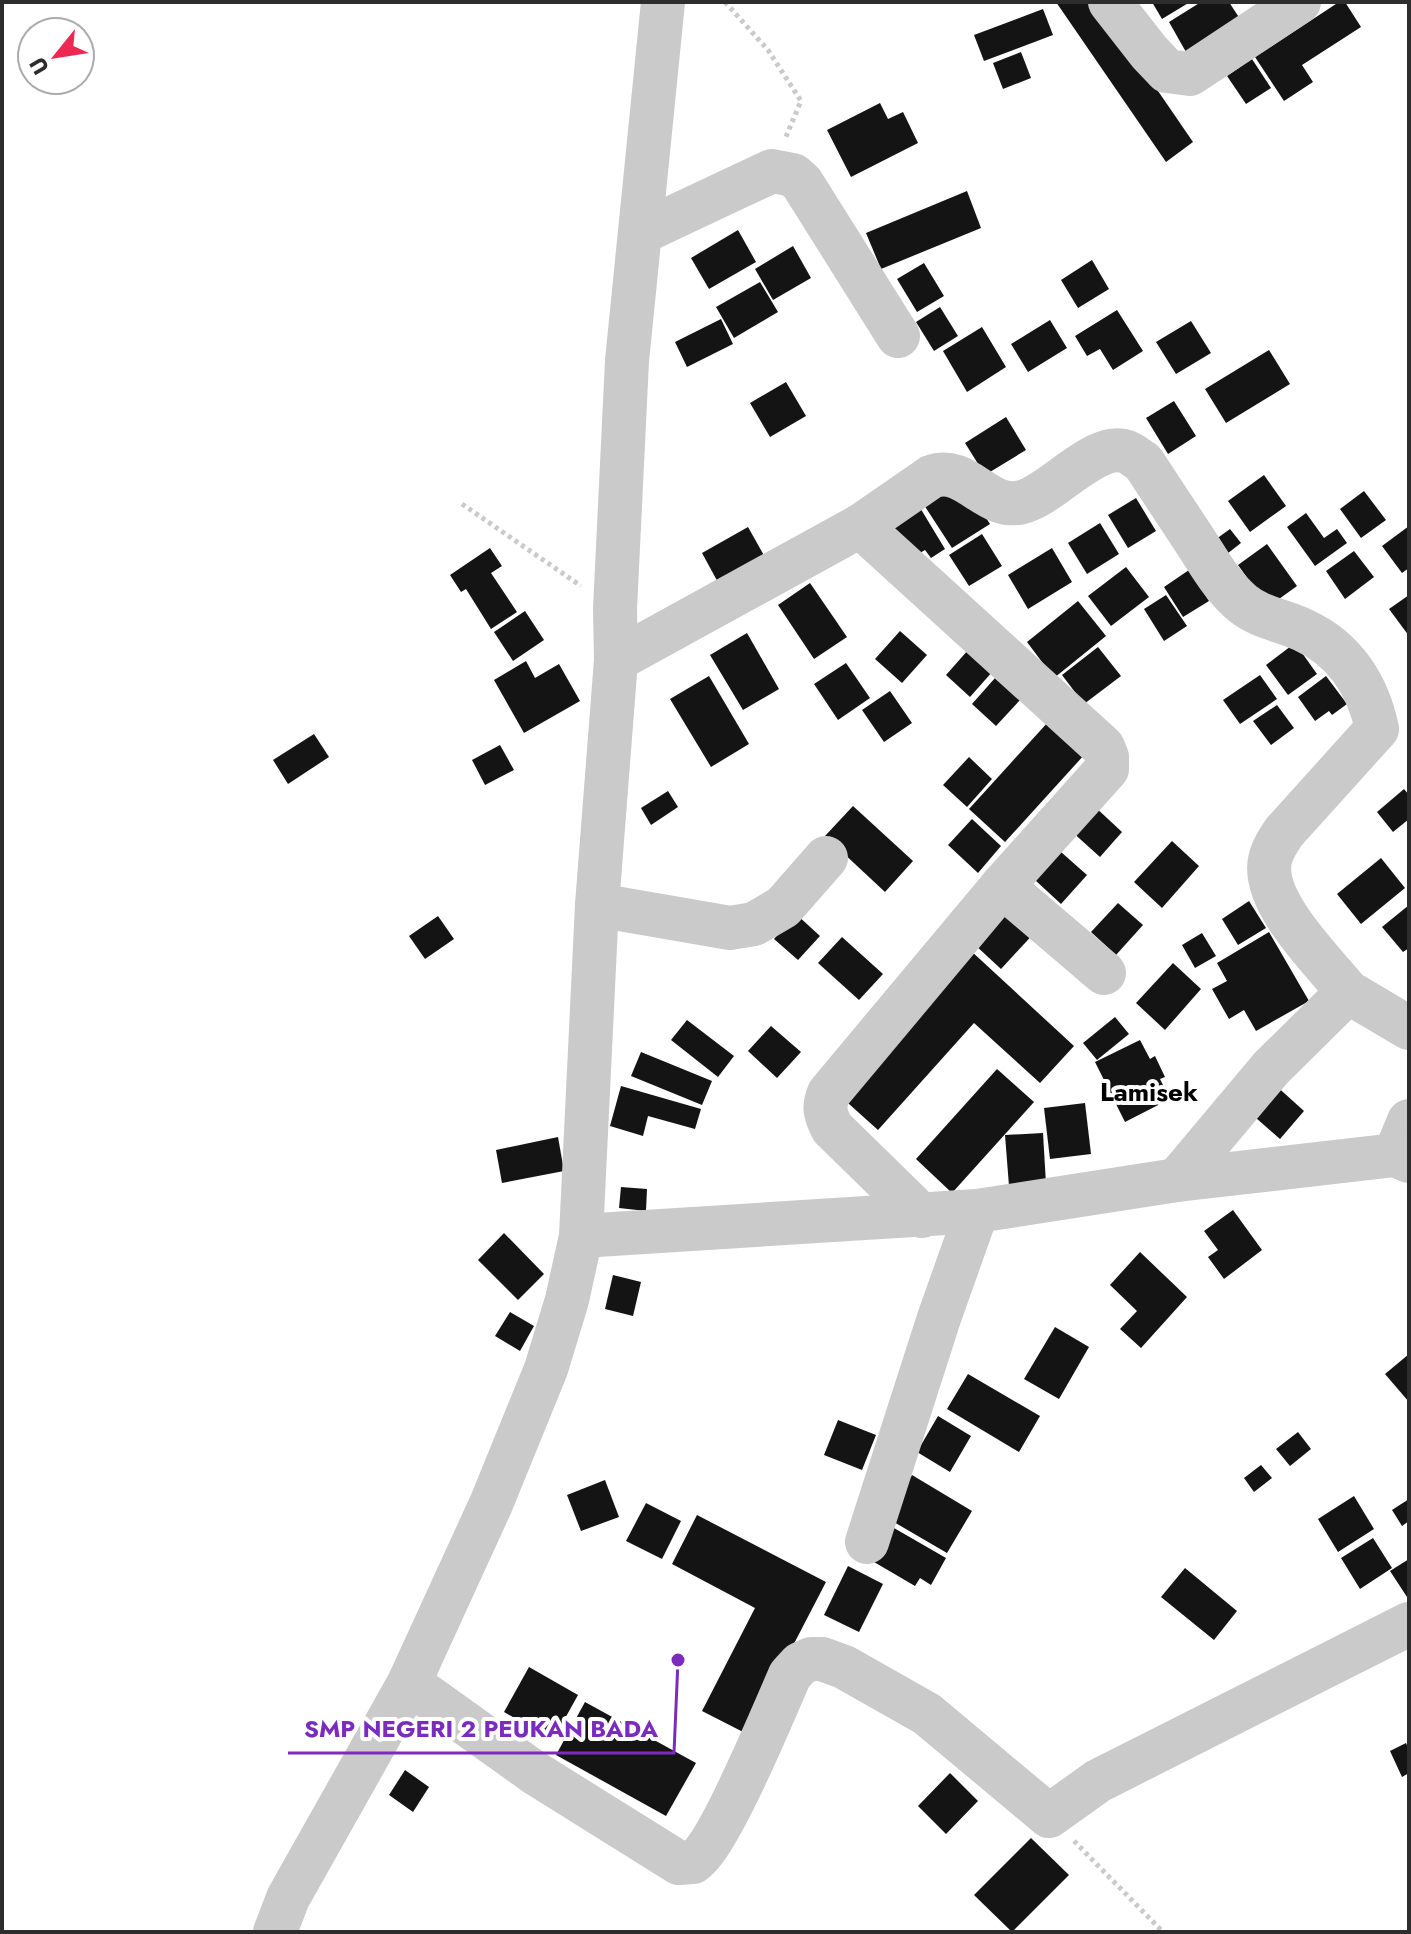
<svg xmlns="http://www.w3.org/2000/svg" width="1411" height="1934" font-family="Jost,sans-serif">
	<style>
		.building { fill: #141414 }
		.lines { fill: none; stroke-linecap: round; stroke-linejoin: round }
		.path { stroke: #cacaca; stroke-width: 5; stroke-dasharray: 4 4; stroke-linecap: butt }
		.minor { stroke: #cacaca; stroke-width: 44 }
		.labels { text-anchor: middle; stroke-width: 8; stroke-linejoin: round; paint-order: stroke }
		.quarter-label { font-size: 26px; font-weight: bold; fill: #000; stroke: #fff }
		.leader { fill: none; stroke: #7b2cbf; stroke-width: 3 }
		.callout-dot { fill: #7b2cbf; stroke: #fff; stroke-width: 3 }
		.callout-label { font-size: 24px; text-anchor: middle; font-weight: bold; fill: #7b2cbf; stroke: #fff; stroke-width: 8; stroke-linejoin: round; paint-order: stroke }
	</style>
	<rect width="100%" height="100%" fill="#fff"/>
	<g class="building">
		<path d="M1056 2H1097L1193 142 1166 162Z"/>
		<path d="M1152 2H1190L1162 19Z"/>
		<path d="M1201 2H1229L1240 19 1186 52 1169 22Z"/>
		<path d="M1339 2H1345L1361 27 1302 65 1313 82 1284 101 1255 57Z"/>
		<path d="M1043 9 1053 35 984 61 974 35Z"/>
		<path d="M1021 52 1031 78 1003 89 993 63Z"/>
		<path d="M1252 59 1271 88 1246 104 1227 76Z"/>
		<path d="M880 103 888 119 903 112 918 143 851 177 827 130Z"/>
		<path d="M967 191 981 228 881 269 866 233Z"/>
		<path d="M738 230 756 262 709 289 691 258Z"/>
		<path d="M793 246 811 278 773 300 755 269Z"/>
		<path d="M1092 260 1109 289 1078 308 1061 280Z"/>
		<path d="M924 263 944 296 917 312 897 279Z"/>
		<path d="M760 282 778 312 734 338 716 307Z"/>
		<path d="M940 307 958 336 934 351 916 322Z"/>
		<path d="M1117 310 1143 351 1113 370 1100 349 1087 356 1075 336Z"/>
		<path d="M721 319 733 344 687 367 675 342Z"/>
		<path d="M1050 320 1067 348 1028 372 1011 344Z"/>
		<path d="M1191 321 1211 353 1176 374 1156 342Z"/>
		<path d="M982 327 1006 367 967 392 943 351Z"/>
		<path d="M1269 350 1290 384 1226 423 1205 389Z"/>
		<path d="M786 382 806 416 770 437 750 403Z"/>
		<path d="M1174 401 1196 436 1168 454 1146 418Z"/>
		<path d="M1006 417 1026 450 985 475 965 443Z"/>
		<path d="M1264 475 1286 506 1250 532 1228 501Z"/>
		<path d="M962 481 990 524 952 548 924 505Z"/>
		<path d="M1364 491 1386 520 1361 538 1340 509Z"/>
		<path d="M1136 498 1156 531 1128 548 1108 515Z"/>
		<path d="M919 506 945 549 931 558 925 550 908 560 887 526Z"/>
		<path d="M1306 513 1324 538 1337 529 1347 543 1315 566 1287 527Z"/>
		<path d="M1100 523 1119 554 1087 574 1068 543Z"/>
		<path d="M1409 526V568L1402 573 1382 546Z"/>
		<path d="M748 527 766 559 720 586 702 553Z"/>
		<path d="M1230 529 1241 543 1223 557 1212 542Z"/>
		<path d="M982 534 1002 566 969 586 949 555Z"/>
		<path d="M1267 544 1297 586 1268 607 1238 565Z"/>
		<path d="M490 548 502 566 491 573 517 612 491 629 466 589 461 592 450 575Z"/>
		<path d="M1052 548 1072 582 1028 609 1008 575Z"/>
		<path d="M1354 551 1374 577 1345 599 1326 571Z"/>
		<path d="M1126 567 1149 597 1111 626 1088 596Z"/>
		<path d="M1189 570 1209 601 1183 617 1164 587Z"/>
		<path d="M810 583 847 637 814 659 778 605Z"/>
		<path d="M1166 595 1187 626 1164 641 1144 609Z"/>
		<path d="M1409 595V636L1389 609Z"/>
		<path d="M1078 601 1106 636 1054 678 1027 642Z"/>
		<path d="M525 611 544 640 513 661 494 632Z"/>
		<path d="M900 631 927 655 902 683 875 659Z"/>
		<path d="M747 633 779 689 743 710 710 655Z"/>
		<path d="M1295 643 1317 674 1288 695 1266 665Z"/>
		<path d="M1098 647 1121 676 1084 704 1062 675Z"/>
		<path d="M969 649 993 671 970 697 946 675Z"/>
		<path d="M526 661 535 678 559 664 580 701 524 733 494 680Z"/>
		<path d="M846 663 870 698 838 720 814 684Z"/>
		<path d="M1260 675 1277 699 1240 724 1223 700Z"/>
		<path d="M709 676 749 744 711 767 670 699Z"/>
		<path d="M1326 676 1347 704 1332 715 1329 711 1315 721 1298 697Z"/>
		<path d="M995 678 1020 700 996 726 972 704Z"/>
		<path d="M890 691 912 723 884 742 862 710Z"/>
		<path d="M1277 705 1294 728 1271 745 1253 721Z"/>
		<path d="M1049 721 1085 754 1005 842 969 809Z"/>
		<path d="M314 734 329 757 288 784 273 760Z"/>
		<path d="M500 745 514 770 485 785 472 760Z"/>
		<path d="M969 757 992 779 967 807 943 785Z"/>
		<path d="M1404 789 1409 795V819L1393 832 1377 812Z"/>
		<path d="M668 791 678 807 651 825 641 808Z"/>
		<path d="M1093 805 1122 832 1100 857 1070 830Z"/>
		<path d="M853 806 913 861 885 892 825 836Z"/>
		<path d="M972 819 1001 846 978 873 948 845Z"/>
		<path d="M1172 841 1199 866 1162 908 1134 882Z"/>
		<path d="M1061 852 1087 875 1061 904 1035 880Z"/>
		<path d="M1381 858 1405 888 1361 924 1337 894Z"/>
		<path d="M1249 901 1266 928 1238 945 1222 919Z"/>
		<path d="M1118 903 1143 925 1116 955 1091 932Z"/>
		<path d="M1010 905 1037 930 1001 969 974 944Z"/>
		<path d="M1409 905V948L1403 952 1382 927Z"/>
		<path d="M796 914 820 936 798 960 774 939Z"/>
		<path d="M438 916 454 939 425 959 409 936Z"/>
		<path d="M1269 932 1309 1001 1256 1031 1244 1010 1229 1019 1212 989 1227 981 1217 963Z"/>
		<path d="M1202 933 1216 956 1195 968 1182 945Z"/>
		<path d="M842 937 883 974 859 1000 818 963Z"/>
		<path d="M970 950 1074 1046 1040 1083 974 1023 878 1130 839 1095Z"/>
		<path d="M1173 963 1201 989 1165 1030 1136 1003Z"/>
		<path d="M1115 1017 1129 1034 1097 1060 1083 1043Z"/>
		<path d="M687 1020 734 1056 718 1077 671 1040Z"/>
		<path d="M771 1026 801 1052 777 1078 748 1051Z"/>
		<path d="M1140 1040 1150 1059 1155 1056 1165 1077 1160 1079 1170 1099 1125 1122 1095 1062Z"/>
		<path d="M641 1052 712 1081 702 1105 631 1076Z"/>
		<path d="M997 1069 1034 1102 952 1193 916 1159Z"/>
		<path d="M1273 1083 1304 1111 1280 1139 1248 1111Z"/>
		<path d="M621 1086 701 1109 695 1129 648 1116 643 1136 610 1126Z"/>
		<path d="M1085 1103 1091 1154 1050 1159 1044 1108Z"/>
		<path d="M1043 1133 1046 1184 1009 1186 1005 1135Z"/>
		<path d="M558 1137 564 1171 502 1183 496 1150Z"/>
		<path d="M621 1187 647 1189 646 1211 619 1208Z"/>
		<path d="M1233 1210 1262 1250 1224 1279 1208 1257 1218 1250 1204 1231Z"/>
		<path d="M504 1233 544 1274 518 1300 478 1260Z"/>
		<path d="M1140 1252 1187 1297 1141 1348 1120 1329 1137 1311 1110 1285Z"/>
		<path d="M613 1275 641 1282 633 1316 605 1309Z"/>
		<path d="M510 1312 534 1326 520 1351 495 1336Z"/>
		<path d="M1055 1327 1089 1347 1059 1399 1024 1379Z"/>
		<path d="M1409 1354V1402L1385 1374Z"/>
		<path d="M968 1374 1040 1416 1019 1452 947 1409Z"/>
		<path d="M938 1416 971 1436 950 1472 917 1452Z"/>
		<path d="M838 1420 876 1435 862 1470 824 1455Z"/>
		<path d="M1298 1432 1311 1449 1290 1466 1276 1449Z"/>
		<path d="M1261 1465 1272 1478 1254 1492 1244 1478Z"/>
		<path d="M912 1475 972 1511 947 1553 887 1518Z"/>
		<path d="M605 1480 619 1517 581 1531 567 1495Z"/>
		<path d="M1354 1496 1374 1529 1338 1552 1318 1519Z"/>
		<path d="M1409 1499V1521L1402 1526 1392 1510Z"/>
		<path d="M646 1503 681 1521 662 1559 626 1541Z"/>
		<path d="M697 1515 826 1582 747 1734 702 1711 755 1608 672 1564Z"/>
		<path d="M894 1528 946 1558 931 1585 920 1578 915 1586 874 1562Z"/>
		<path d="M1373 1538 1392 1568 1360 1589 1341 1558Z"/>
		<path d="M1409 1559V1600L1390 1571Z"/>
		<path d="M848 1566 883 1584 859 1632 824 1615Z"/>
		<path d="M1185 1568 1237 1611 1214 1640 1161 1597Z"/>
		<path d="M529 1667 578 1695 553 1740 504 1712Z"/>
		<path d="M585 1702 696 1763 666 1816 556 1755Z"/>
		<path d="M1406 1743 1409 1750V1773L1402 1777 1390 1751Z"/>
		<path d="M405 1770 429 1787 413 1812 389 1795Z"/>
		<path d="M950 1773 978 1801 946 1834 918 1806Z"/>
		<path d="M1031 1838 1069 1875 1012 1932 974 1895Z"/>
	</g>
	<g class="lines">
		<g class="path">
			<path d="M725 2 768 50 801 101 785 139"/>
			<path d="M462 504 581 586"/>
			<path d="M1074 1841 1163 1932"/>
		</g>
		<g class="minor">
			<path d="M1110 2 1149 52 1167 71 1190 74 1299 2"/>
			<path d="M640 233 772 171 793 175 802 183 898 336"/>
			<path d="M860 526 1103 747 1107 757V769L1002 886 829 1093C823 1107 825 1114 832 1128L922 1216"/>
			<path d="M616 660 860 526 931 477C966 463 987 512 1022 502 1052 495 1096 440 1127 452 1132 454 1138 459 1143 462 1161 489 1179 517 1197 544 1210 564 1223 587 1242 603 1260 618 1282 620 1303 630 1345 649 1368 686 1377 729L1284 832C1278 841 1272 850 1270 860 1261 902 1324 962 1348 992L1271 1068 1177 1180"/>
			<path d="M1002 886 1104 973"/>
			<path d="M597 905 730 928 754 924 783 907 826 858"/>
			<path d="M1348 992 1409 1028"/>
			<path d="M1395 1155 1409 1121"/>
			<path d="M581 1236 977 1211 1177 1180 1395 1155 1409 1161"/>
			<path d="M867 1542 939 1318 977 1211"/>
			<path d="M409 1683 535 1773 679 1863 693 1862C718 1848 775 1709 790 1675L800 1664 811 1659H822L844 1667 927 1714 1049 1816 1098 1781 1409 1624"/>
			<path d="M275 1932 288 1898 409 1683 491 1504 546 1369 567 1300 581 1236 597 905 616 660 615 609 627 361 663 2"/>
		</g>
	</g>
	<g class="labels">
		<g class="quarter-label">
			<text x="1149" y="1101">Lamisek</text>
		</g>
	</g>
	<path class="leader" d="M678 1660L674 1753H288"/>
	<circle class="callout-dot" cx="678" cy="1660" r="8"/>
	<g class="callout-label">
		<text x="481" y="1737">SMP NEGERI 2 PEUKAN BADA</text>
	</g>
	<rect width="1411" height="1934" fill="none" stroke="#2d2d2d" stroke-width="8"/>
	<g transform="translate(56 56) rotate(240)"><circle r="38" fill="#ffffff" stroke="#ababab" stroke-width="2"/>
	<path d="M0-6L14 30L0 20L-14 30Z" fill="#ec2853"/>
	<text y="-12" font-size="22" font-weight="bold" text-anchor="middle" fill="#2d2d2d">U</text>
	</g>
</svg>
